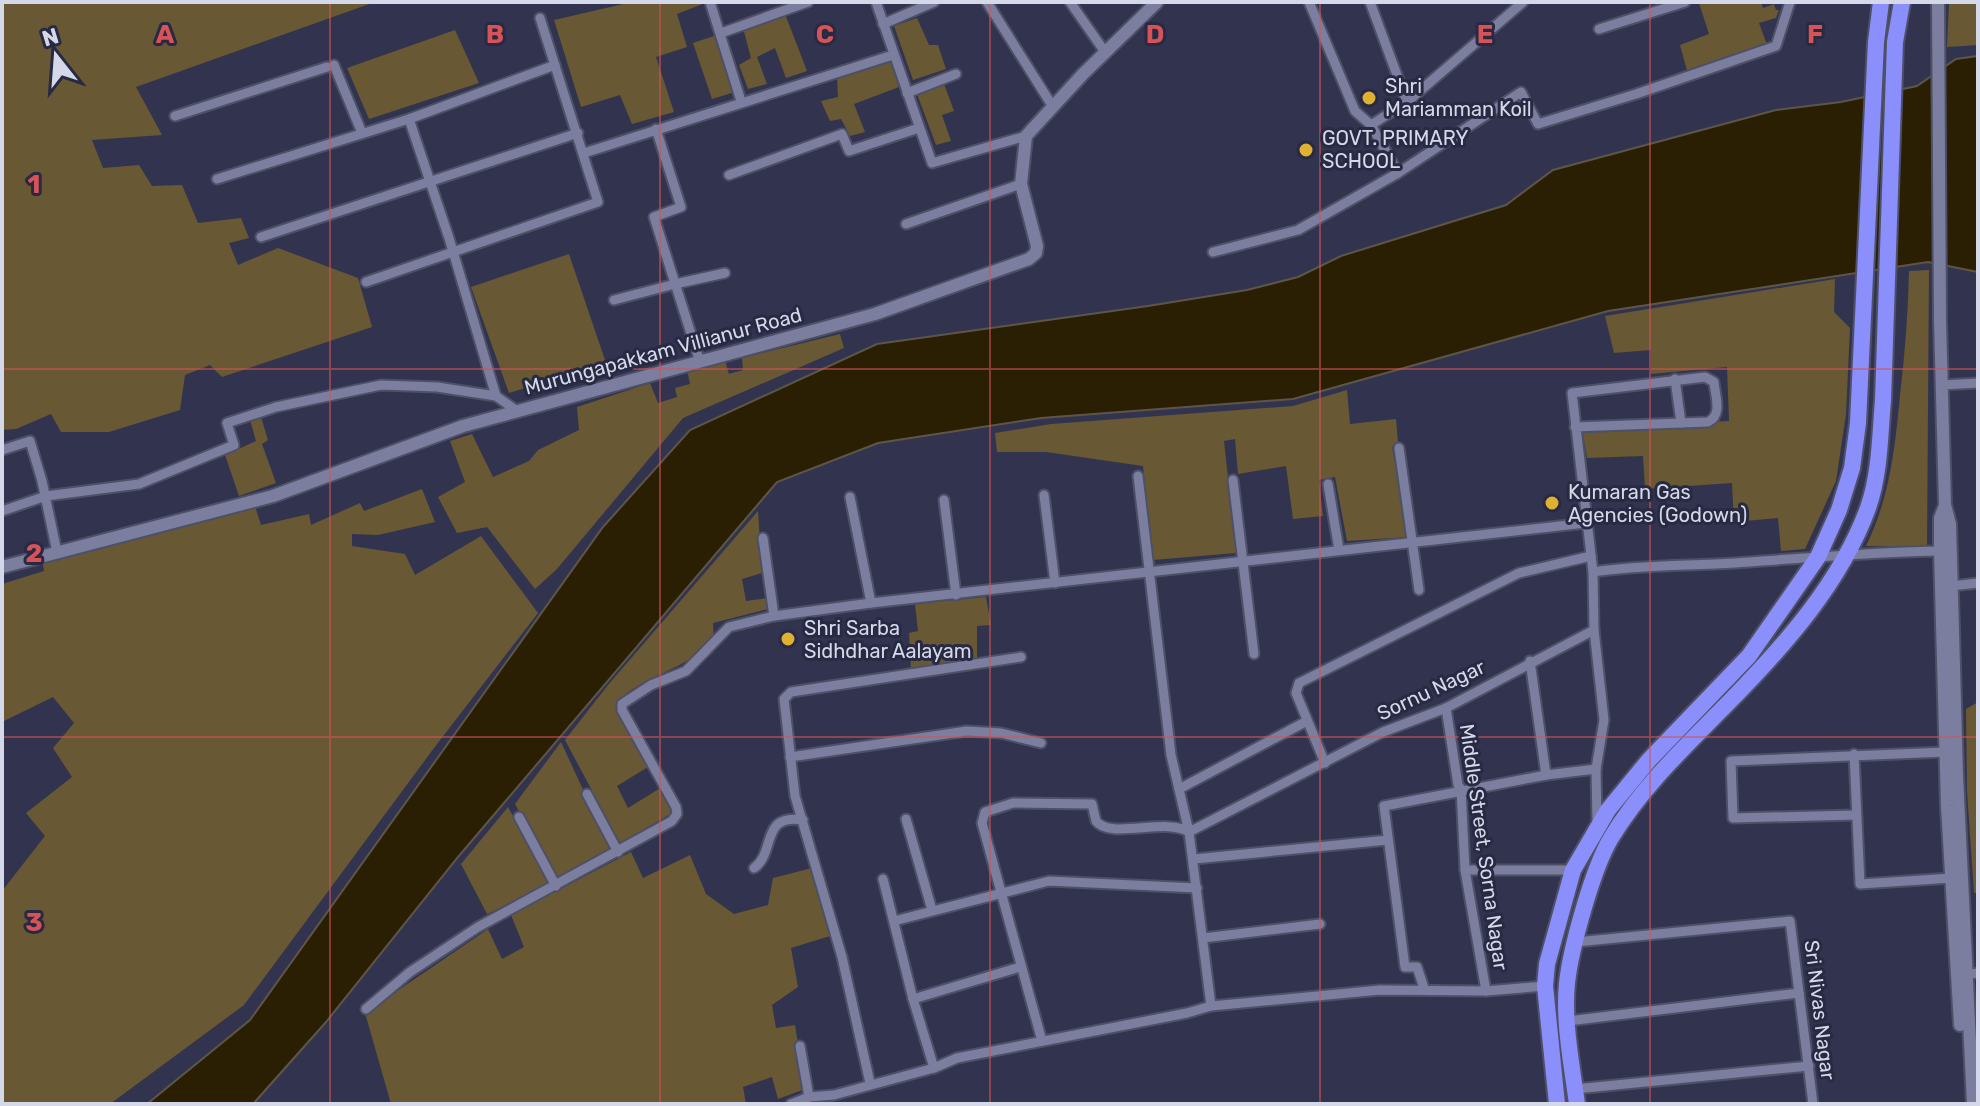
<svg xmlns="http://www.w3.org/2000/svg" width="1980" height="1106" font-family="Rubik,sans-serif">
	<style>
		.green { fill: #685833 }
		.water { fill: #2a1f03; stroke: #5d5648; stroke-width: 2 }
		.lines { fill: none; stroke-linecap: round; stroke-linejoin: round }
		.street-casing { stroke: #4e5067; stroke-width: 13 }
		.secondary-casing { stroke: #4e5067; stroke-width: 16 }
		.highway-casing { stroke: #4e5067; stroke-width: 20 }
		.street { stroke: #7b7e9e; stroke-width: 9 }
		.secondary { stroke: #7b7e9e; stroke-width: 12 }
		.highway { stroke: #8a8ffb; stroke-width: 16 }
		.grid { fill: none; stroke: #d65458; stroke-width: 2; stroke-opacity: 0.55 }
		.poi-dot { fill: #deb133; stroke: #282a44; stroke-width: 3 }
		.labels { text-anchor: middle; stroke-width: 6; stroke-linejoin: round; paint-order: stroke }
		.poi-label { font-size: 20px; fill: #d5d8e9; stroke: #282a44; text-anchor: start }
		.street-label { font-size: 20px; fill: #d5d8e9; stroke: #282a44 }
		.grid-label { font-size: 26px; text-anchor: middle; font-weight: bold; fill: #d65458; stroke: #282a44; stroke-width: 6; stroke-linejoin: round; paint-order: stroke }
	</style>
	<rect width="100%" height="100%" fill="#32344f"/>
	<g class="green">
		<path d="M2 2H375L136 87 162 135 92 140 103 168 139 165 152 186 182 185 198 223 241 218 249 238 229 243 238 265 278 248 358 278 372 327 222 377 210 365 185 375 180 410 109 432H61L51 414 16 429 2 430Z"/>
		<path d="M632 2 705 3 677 14 687 47 656 57 674 112 632 124 620 95 581 107 554 20Z"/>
		<path d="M1703 2H1761L1763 8 1774 4 1776 10H1779L1776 18 1759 23 1767 45 1688 74 1680 45 1709 34 1699 3Z"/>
		<path d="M1949 2H1978V45L1947 47Z"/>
		<path d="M785 14 807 71 786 78 775 48 757 57 767 84 748 89 739 65 751 58 743 28Z"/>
		<path d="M917 18 929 45H938L946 69 913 80 894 26Z"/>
		<path d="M455 30 479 83 369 119 347 68Z"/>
		<path d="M717 35 735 92 712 99 693 43Z"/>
		<path d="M890 59 899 87 854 104 865 132 850 136 841 119 830 121 821 101 838 97 837 77Z"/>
		<path d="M944 84 954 111 942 115 951 141 936 145 917 94Z"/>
		<path d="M569 254 606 363 509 393 471 287Z"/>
		<path d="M1929 270 1927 547 1866 546C1890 497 1895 448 1900 395 1905 353 1908 313 1909 271Z"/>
		<path d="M1835 279 1834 312 1850 328 1846 414 1836 481 1805 549 1781 551 1778 518 1734 522 1732 483 1645 489 1643 456 1587 458 1582 429 1729 421 1727 367 1651 374V350L1614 353 1605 316Z"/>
		<path d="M840 334 844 348 683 418 557 569 535 589 487 527 457 533 438 497 465 482 450 441 472 434 493 477 529 461 538 450 579 430 577 407 650 383 658 403 677 397 675 388 690 384 687 370 725 361 729 374 743 370 742 358Z"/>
		<path d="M1347 390 1350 424 1396 419 1398 443 1392 447 1409 537 1347 541 1335 477 1319 480 1323 516 1293 519 1286 466 1238 474 1235 439 1224 441 1236 553 1153 560 1143 466 1046 452H997L995 433 1051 424 1293 406Z"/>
		<path d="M261 417 268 440 262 444 276 483 239 496 225 455 256 441 250 420Z"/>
		<path d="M422 489 435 522 378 535 352 534V546L405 554 415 575 481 536 538 613 434 748 244 1005 110 1104H2V891L45 836 26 813 72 777 53 748 74 723 53 697 2 722V584L44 571 42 559 254 503 261 525 309 514 311 525 360 503 364 511Z"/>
		<path d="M758 511 762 573 742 579 746 601 767 598 768 609 713 623C713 627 714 632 713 636 701 667 628 679 616 706L648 767 617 786 628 808 662 787 672 813 620 843 565 740 608 685Z"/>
		<path d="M986 597 991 625 977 626V659L911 669 909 633 918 631 915 604Z"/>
		<path d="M1978 702V893H1974L1967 791 1966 709Z"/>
		<path d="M561 742 611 850 557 877 515 804Z"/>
		<path d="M508 807 550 884 487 914 461 864Z"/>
		<path d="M631 852 643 878 690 855 706 894 734 914 768 905 773 878 812 868 830 936 791 948 798 987 772 1005 776 1028 795 1025 805 1089 778 1099 772 1077 743 1087 746 1104H391L365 1013 488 929 502 959 524 947 511 915Z"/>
	</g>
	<path class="water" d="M1978 56V272L1928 262 1608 311 1293 399 1041 418 878 443 777 482 458 857 326 1022 253 1104H147L250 1020 603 527 690 430 877 344 1148 306 1247 290 1298 277 1341 256 1506 205 1553 170 1776 110 1841 102 1917 86 1956 59Z"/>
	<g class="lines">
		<g class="street-casing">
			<g id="street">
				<path d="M710 2 741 101"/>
				<path d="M876 2 932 163 1026 136"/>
				<path d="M987 2 1053 107"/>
				<path d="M1070 2 1105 52"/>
				<path d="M1309 2 1355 111 1371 125 1398 173"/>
				<path d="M1370 2 1407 102"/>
				<path d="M883 24 934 2"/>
				<path d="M1599 29 1685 2"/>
				<path d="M721 33 808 2"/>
				<path d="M334 65 362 133"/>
				<path d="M907 93 956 74"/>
				<path d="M175 116 327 67"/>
				<path d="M409 119 449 238 496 396"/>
				<path d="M1371 125 1407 102 1523 2"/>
				<path d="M656 129 681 207 654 217 700 362"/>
				<path d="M584 153 893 55"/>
				<path d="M729 175 842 134 849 151 919 128"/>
				<path d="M217 179 409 119 555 65"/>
				<path d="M906 224 1021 184"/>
				<path d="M261 237 578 133"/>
				<path d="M1213 252 1298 230 1398 173 1521 92 1538 124 1636 94 1776 46 1790 2"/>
				<path d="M366 282 598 202 540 18"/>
				<path d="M614 300 675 284 725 273"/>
				<path d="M1675 379 1681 423"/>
				<path d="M1942 385 1978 383"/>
				<path d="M1575 427 1708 422C1723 415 1715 396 1714 382L1705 377 1572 393 1593 572"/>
				<path d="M1399 448 1419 590"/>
				<path d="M2 450 30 441 42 481 57 552"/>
				<path d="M1138 476 1171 755 1189 832"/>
				<path d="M1233 480 1254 654"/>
				<path d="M1328 484 1339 550"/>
				<path d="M1044 495 1055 583"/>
				<path d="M850 497 871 603"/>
				<path d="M944 500 956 595"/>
				<path d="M2 511 46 496 139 484 234 445 227 423 276 407 381 385 437 387 496 396 517 411"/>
				<path d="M763 538 774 616"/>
				<path d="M1951 586 1978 583"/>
				<path d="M1594 630 1604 720 1596 769 1597 822"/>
				<path d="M1530 661 1546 775 1596 769"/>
				<path d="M1446 708 1458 785 1461 789 1465 870 1486 991"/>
				<path d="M1854 754 1860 884 1952 878"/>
				<path d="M790 757 967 731 1001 733 1041 743"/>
				<path d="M1325 763 1296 693 1299 683 1519 573 1591 556"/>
				<path d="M1179 789 1307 721"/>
				<path d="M587 794 618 852"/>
				<path d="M1856 815 1733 818 1731 761 1945 752"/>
				<path d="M519 817 556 886"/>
				<path d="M906 819 932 910"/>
				<path d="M1194 859 1388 840"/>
				<path d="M754 868C776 853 760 813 803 820"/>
				<path d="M1465 870H1573"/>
				<path d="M883 879 913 999 934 1068"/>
				<path d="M894 921 1049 881 1197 888"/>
				<path d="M1203 938 1320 924"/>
				<path d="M1576 942 1790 921 1813 1104"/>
				<path d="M1961 975 1978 973"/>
				<path d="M1424 988 1417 967H1405L1384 806 1546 775"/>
				<path d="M913 999 1020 967"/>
				<path d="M1211 1006 1189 832 1383 732 1446 708 1594 630 1593 572C1640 565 1687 566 1735 563 1804 558 1873 552 1943 551"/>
				<path d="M366 1009 410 972 478 927 672 821 677 814 676 807 622 710V704L651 685 686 671 729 627 774 616 871 603 1586 523"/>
				<path d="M1568 1021 1799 993"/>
				<path d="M1042 1041 982 823 985 812 1013 803 1092 804 1096 821C1110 840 1166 817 1189 832"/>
				<path d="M800 1046 809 1097"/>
				<path d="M870 1083 842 957 795 796 784 699 791 692 1021 657"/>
				<path d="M1575 1089 1809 1066"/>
				<path d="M791 1104 809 1097 834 1095 934 1068 957 1058 1187 1013 1211 1006 1380 990 1486 991 1545 986"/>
			</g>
		</g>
		<g class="secondary-casing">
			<g id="secondary">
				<path d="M1938 2 1940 321 1945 505 1950 524 1957 776 1973 1104"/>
				<path d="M1944 508 1940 518V551L1947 806 1960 1025"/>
				<path d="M2 567 273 496 463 426 875 314 1029 259 1036 253 1037 246 1021 184 1026 136 1083 74 1157 2"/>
			</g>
		</g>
		<g class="highway-casing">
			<g id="highway">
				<path d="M1557 1104 1545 986 1547 964 1573 870 1608 810 1649 760 1749 656 1818 557 1839 510 1852 468 1858 423 1876 42 1881 2"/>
				<path d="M1577 1104C1572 1066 1563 1021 1567 983 1571 947 1593 868 1611 838 1643 785 1688 744 1731 700 1785 645 1841 582 1868 508 1880 474 1880 435 1883 400L1895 42 1902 2"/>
			</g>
		</g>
		<use href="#street" class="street"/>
		<use href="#secondary" class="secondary"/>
		<use href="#highway" class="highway"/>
	</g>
	<path class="grid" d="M330 2V1104M660 2V1104M990 2V1104M1320 2V1104M1650 2V1104M2 369H1978M2 737H1978"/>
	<g class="poi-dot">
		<circle cx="1369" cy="98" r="8"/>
		<circle cx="1306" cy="150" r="8"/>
		<circle cx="1552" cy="503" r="8"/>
		<circle cx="788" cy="639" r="8"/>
	</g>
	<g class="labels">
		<g class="poi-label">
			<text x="1385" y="93">Shri<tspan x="1385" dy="23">Mariamman Koil</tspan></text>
			<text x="1322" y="145">GOVT. PRIMARY<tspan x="1322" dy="23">SCHOOL</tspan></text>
			<text x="1568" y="499">Kumaran Gas<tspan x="1568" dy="23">Agencies (Godown)</tspan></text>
			<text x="804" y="635">Shri Sarba<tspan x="804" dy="23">Sidhdhar Aalayam</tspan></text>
		</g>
		<g class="street-label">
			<text transform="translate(663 351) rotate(-15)" y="7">Murungapakkam Villianur Road</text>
			<text transform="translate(1431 690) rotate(-25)" y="7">Sornu Nagar</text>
			<text transform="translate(1484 847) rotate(82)" y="7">Middle Street, Sorna Nagar</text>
			<text transform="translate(1820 1010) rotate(83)" y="7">Sri Nivas Nagar</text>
		</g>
	</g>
	<g class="grid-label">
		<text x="165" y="43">A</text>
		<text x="495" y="43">B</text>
		<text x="825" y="43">C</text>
		<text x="1155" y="43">D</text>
		<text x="1485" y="43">E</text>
		<text x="1815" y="43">F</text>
		<text x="34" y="193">1</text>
		<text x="34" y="562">2</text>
		<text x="34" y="931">3</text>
	</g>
	<rect width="1980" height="1106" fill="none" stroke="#d5d8e9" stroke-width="8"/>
	<g transform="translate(56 56) rotate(343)" stroke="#282a44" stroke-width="6" paint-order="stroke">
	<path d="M0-6L14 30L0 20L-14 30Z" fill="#d5d8e9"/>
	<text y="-12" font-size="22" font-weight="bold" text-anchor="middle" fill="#d5d8e9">N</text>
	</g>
</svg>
